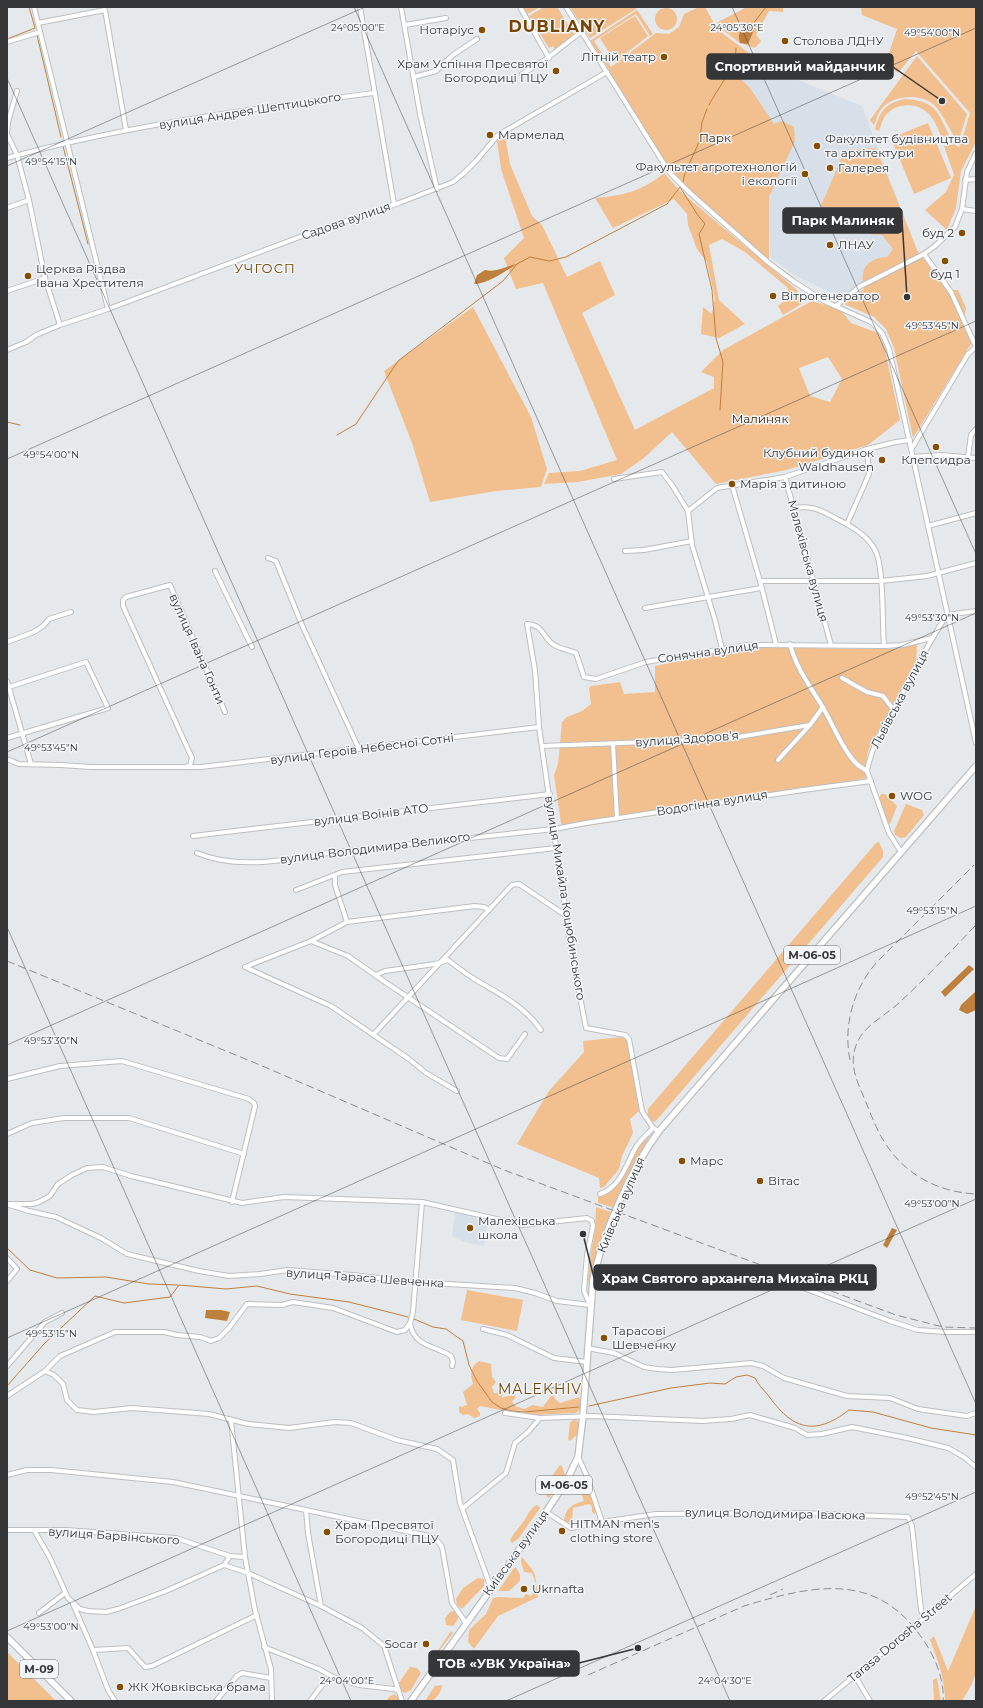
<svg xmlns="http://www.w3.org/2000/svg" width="983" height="1708" font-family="Montserrat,sans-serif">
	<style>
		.built { fill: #d7e0e8 }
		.green { fill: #f2bf8e; fill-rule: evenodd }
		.water { fill: #bf803d }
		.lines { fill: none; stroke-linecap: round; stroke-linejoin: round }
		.stream { stroke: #bf803d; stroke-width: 1 }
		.minor-casing { stroke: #bcbfc1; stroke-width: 6 }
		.highway-casing { stroke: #bcbfc1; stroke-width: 8 }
		.minor { stroke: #fff; stroke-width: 4 }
		.highway { stroke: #fff; stroke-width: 5.5 }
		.rail { stroke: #8c8e90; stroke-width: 1; stroke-dasharray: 8 4; stroke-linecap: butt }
		.minor-bridge-casing { stroke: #bcbfc1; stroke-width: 6; stroke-linecap: butt }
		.minor-bridge { stroke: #fff; stroke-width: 4 }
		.ticks { fill: none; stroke: #343637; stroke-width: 1; stroke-opacity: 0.45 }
		.poi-dot { fill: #864e00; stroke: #f3f6f9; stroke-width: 1.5 }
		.labels { text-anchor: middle; stroke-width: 3; stroke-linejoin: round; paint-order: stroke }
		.shield { fill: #f3f6f9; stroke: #6d7071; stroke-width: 1 }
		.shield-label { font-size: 11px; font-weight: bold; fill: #343637 }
		.poi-label { font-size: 12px; fill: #343637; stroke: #f3f6f9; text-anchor: start }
		.street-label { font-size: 12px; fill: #343637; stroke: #f3f6f9 }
		.park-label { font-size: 12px; fill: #3c2205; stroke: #f3f6f9 }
		.neighbourhood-label { font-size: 13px; letter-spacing: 1px; fill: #774500; stroke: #f3f6f9 }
		.quarter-label { font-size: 14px; letter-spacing: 1px; fill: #774500; stroke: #f3f6f9 }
		.district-label { font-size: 16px; font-weight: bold; letter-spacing: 1px; fill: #774500; stroke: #f3f6f9 }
		.ticks-label { font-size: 10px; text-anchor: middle; fill: #343637; stroke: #f3f6f9; stroke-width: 3; stroke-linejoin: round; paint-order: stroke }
		.leader { fill: none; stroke: #343637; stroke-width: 1.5 }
		.callout-dot { fill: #343637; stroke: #f3f6f9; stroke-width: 1.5 }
		.callout { fill: #343637; stroke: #343637; stroke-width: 1.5 }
		.callout-label { font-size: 13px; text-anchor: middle; font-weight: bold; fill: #fff }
	</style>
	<rect width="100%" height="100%" fill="#e6e9eb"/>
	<g class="built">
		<path d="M747 59 862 106 918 253 870 278 840 297 794 275 770 257 768 195 727 117Z"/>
		<path d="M455 1212 488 1220 484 1246 461 1241V1239L452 1236Z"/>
	</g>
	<g class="green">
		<path d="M522 7H540L526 15Z"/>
		<path d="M544 7H557L575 36 555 51 553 46 549 48 529 16Z"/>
		<path d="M570 7H635L636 9 590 38Z"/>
		<path d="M699 7H705L718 30 749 53 770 60 750 71 744 61 737 75 750 88 774 124 782 121 794 127 795 141 769 197V263L669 172 606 71 609 68H608L590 41 637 10 653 34 650 36 636 14 594 41 611 67 656 33 669 34 679 27 684 14Z"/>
		<path d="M747 7H783V12L769 11 756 35 761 41 755 48 740 43 719 27 718 22Z"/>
		<path d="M861 7H976V142L961 171 956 208 947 230 925 210 946 192 954 175 944 146 955 144 958 147 960 146 970 113 916 51 898 73 886 62 897 29 862 15Z"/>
		<circle cx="666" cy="19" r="11"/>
		<path d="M635 16 648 36 615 62 600 38Z"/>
		<path d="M917 56 967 114 958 143C953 135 940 109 933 104 919 93 890 95 880 111 877 115 876 121 874 125L870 120Z"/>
		<path d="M905 99C935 101 937 110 949 135L942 138C938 130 935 120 929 114 917 101 895 103 885 116 882 120 881 126 879 131L875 129C880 111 886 103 905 99Z"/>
		<path d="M928 123 951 178 914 194 891 138Z"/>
		<path d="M505 136 510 164 532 216 542 225 567 277 600 261 615 295 582 313 635 430 714 388V377L701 372 723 350 812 301 841 310 851 323 878 333 885 350 900 420 868 445 786 470 716 484 672 432 644 458 621 474 578 482 544 484 549 473 580 471 617 460 543 283 516 289 504 258 524 238 501 169 497 140ZM828 357 842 379 830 402 810 396 799 368Z"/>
		<path d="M876 148 918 252 949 290H958L966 308 964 320 974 339 913 438 894 348 886 329 874 317 844 304 864 289C863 284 862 278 863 273 865 262 877 257 887 257L893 249 882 235 859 233 825 218 821 214 820 208 845 150Z"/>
		<path d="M664 173 681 192 797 290 803 303 783 315 778 306 788 298V288L745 252 722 239 709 245 719 300 745 324 719 338 701 334 703 307 712 314 715 298 707 262 697 249 688 225 687 214 674 199 613 228 595 198C622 196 643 191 664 173Z"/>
		<path d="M473 307 531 417 547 469 541 487 496 491 430 502 412 443 384 371Z"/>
		<path d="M917 644 916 663 872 742 867 754 866 778 783 795 562 830 554 775 558 764 562 722 567 717 582 711 591 704 589 688 591 686 620 682 624 694 655 692V666L750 647 863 649H897Z"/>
		<path d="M881 794H885L897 806 890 824 888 823 879 799Z"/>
		<path d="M906 804 922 810 924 815 906 837 901 838 895 835 894 831Z"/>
		<path d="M879 842 883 851V857L655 1122 652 1121 648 1115V1109L876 843Z"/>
		<path d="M622 1037 627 1039 640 1110 630 1119 633 1133 622 1156 619 1169 604 1187 600 1188 599 1178 517 1144 549 1091 584 1052 583 1041Z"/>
		<path d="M652 1132 630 1171 615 1208 598 1203V1198L600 1195 609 1193 614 1188 641 1144Z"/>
		<path d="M596 1207 611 1212 598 1247 587 1287 591 1253 595 1230Z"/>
		<path d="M467 1290 523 1300 517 1331 461 1320Z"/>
		<path d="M479 1361 491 1364 492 1377 496 1382 492 1387 494 1393H497L498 1390 501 1389 503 1391 502 1398 511 1395 515 1396V1399L512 1401 515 1406 524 1409 533 1405 543 1407 551 1396 554 1395 555 1399 560 1403 579 1397C582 1404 583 1410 575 1413L532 1415 520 1410 512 1412 480 1406 477 1409 480 1413V1416L474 1418 468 1414 463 1415 459 1412V1406L461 1407 467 1405 463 1392 473 1384C470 1374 470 1367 479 1361Z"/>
		<path d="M575 1418 580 1425V1432L570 1441 568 1439 570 1423Z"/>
		<path d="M560 1465 562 1466 565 1475 560 1483 554 1485 551 1484 550 1479Z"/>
		<path d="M549 1486 552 1493 550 1497 548 1498 544 1491Z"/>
		<path d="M583 1488 586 1493 592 1495 597 1512 595 1514 592 1512V1506L589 1504 573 1508 572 1522H564C565 1509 571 1504 584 1501L580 1490Z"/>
		<path d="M537 1505 540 1508 518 1539 512 1543 510 1540C514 1532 521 1526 525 1519 529 1513 530 1508 537 1505Z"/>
		<path d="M522 1557 532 1569 535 1575 538 1597 498 1616 474 1649 468 1642 469 1630 486 1614 493 1598 498 1597 523 1598 526 1594 531 1596 534 1592 531 1588 536 1584 532 1573 524 1572 521 1561Z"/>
		<path d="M516 1567 520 1575V1581L509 1591H498L514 1568Z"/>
		<path d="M478 1578 484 1579V1586L462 1609 457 1605 456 1599 463 1588Z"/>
		<path d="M976 1606V1672L972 1684 962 1701H945C945 1679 938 1660 930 1640L934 1636 948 1671Z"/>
		<path d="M456 1610 459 1615 457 1621 453 1626 446 1625 445 1618 450 1612Z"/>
		<path d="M451 1631 453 1633 433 1659V1658Z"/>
		<path d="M7 1652 56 1701H7Z"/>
		<path d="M410 1667 417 1668 421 1673 411 1690 405 1693 400 1690 399 1683Z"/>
		<path d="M937 1678 941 1701H934L933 1680Z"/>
		<path d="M442 1685C441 1693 438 1696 432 1701H425L435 1686Z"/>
		<path d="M394 1694 400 1698V1701H386L389 1697Z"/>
	</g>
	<g class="water">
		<path d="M748 24 756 25 748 44 740 43C737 34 740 29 748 24Z"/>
		<path d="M517 264C503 272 490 283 474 284L477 275 485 270C496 273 506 266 517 264Z"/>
		<path d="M969 965 974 969 945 997 941 992Z"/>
		<path d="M976 991V1010L967 1014 959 1010 961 1005Z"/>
		<path d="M892 1228 897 1230 887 1248 883 1245Z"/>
		<path d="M206 1310H221L230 1312 227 1321 205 1318Z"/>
	</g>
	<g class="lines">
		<g class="stream">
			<path d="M753 24 766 7"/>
			<path d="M37 35 61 137"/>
			<path d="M7 39 35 28 29 7"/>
			<path d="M709 105C718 87 736 68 736 48"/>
			<path d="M63 146 88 244"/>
			<path d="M683 182 685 173 700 140 702 122 707 109"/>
			<path d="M7 422 20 425"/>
			<path d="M337 435 356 424 398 361 503 281 517 264 530 257 549 261 566 257 667 204 680 187 697 214 705 224 699 234 712 290 716 338 723 362 720 410"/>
			<path d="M7 1248 30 1270 57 1278 106 1277 149 1284 178 1285"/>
			<path d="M414 1319 433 1327 446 1329 463 1341 469 1365 477 1381 492 1402 501 1408 512 1411 524 1412 579 1407"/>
			<path d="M7 1386 44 1344 95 1296 124 1303 170 1297 179 1285 226 1289 257 1286 290 1294 349 1302 408 1317"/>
			<path d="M589 1406 671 1388 710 1383 725 1384 736 1377 747 1375 755 1378C758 1385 763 1389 768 1395 792 1429 814 1437 849 1410L873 1412 931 1428 976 1435"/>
		</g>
		<g class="minor-casing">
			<g id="minor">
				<path d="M34 7 108 309"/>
				<path d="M360 7 394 204"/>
				<path d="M401 7 420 114 437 189"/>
				<path d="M520 7 549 58"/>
				<path d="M566 7 669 172 689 192 769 263 793 281 824 301 871 322 882 333 889 349 976 743"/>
				<path d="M38 23 105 10 126 130"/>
				<path d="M405 25 446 18"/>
				<path d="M7 42 40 32"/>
				<path d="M522 74 545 60 581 32"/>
				<path d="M414 77 436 71 453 55 477 39"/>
				<path d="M17 91 8 122 7 134 17 155 29 200 45 278 60 325"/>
				<path d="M7 158C127 125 251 109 374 93"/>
				<path d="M965 180 976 179"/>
				<path d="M7 208 29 200"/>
				<path d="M962 209 976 211"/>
				<path d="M924 254 951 292 976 347"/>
				<path d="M7 291 45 278"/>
				<path d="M836 306 859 287 924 254 935 246 955 227 962 209 967 172 976 153"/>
				<path d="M7 350 26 342 36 335 60 325 108 309 305 235 399 203 453 182 464 173 476 161 498 135 607 72"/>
				<path d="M912 448 968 354 976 347"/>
				<path d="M913 457 941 455 976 458"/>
				<path d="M968 457 971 435 976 429"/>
				<path d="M785 477 831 645"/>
				<path d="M614 479 662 472 672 485 688 511 692 545 715 620 722 649"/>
				<path d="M732 485 760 581 776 644"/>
				<path d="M794 508C812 505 820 510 837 519 851 526 869 536 876 552 884 570 882 623 884 646"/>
				<path d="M688 511 717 488 785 477 867 449 896 442 910 440"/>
				<path d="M847 524 869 474 867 449"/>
				<path d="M928 526 976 513"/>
				<path d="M625 551 644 550 692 541"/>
				<path d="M268 558 276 561 302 625 359 749"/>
				<path d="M215 571 252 647"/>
				<path d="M760 581H881L927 576 976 563"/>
				<path d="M645 608 761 588"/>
				<path d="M7 642 34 632 43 626 49 619 71 612"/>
				<path d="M790 644C796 668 810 686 822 706 832 722 842 749 855 762 858 766 863 768 867 771"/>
				<path d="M842 678 867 692 883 696 893 709"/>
				<path d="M7 681 31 764"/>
				<path d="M7 738 108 708 86 662 9 687"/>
				<path d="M613 744 617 818"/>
				<path d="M542 746 726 739 810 725 823 707"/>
				<path d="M7 759 19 764 61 765 91 767H201L539 727"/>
				<path d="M778 760 810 725"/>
				<path d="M186 767 190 765 192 758 123 606V600L126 597 170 585 225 712"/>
				<path d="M193 836 550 794"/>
				<path d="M901 852 889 833 867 771C871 747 885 725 897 703 913 673 928 643 947 615L976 611"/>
				<path d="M197 853C237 870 286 860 328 853L554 829 586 823 803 790 871 781"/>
				<path d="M335 876V885L347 922"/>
				<path d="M296 890 342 872 556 848"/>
				<path d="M311 941 348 956 388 984 499 1058 507 1059 525 1034"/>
				<path d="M245 967 311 941 347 922 475 906 484 907 489 910"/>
				<path d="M245 967 331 1006 409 1059 426 1073 457 1091"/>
				<path d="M376 975 385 971 435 964 448 960C457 967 466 974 476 980 501 995 523 1005 541 1030"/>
				<path d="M373 1035 512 885 519 884 565 915"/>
				<path d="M7 1079 60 1066 122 1061 249 1099 254 1103 255 1106 232 1202"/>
				<path d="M659 1131 653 1128 642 1111 629 1039 625 1035 586 1028 570 944 539 727 535 670 527 624C544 625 542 637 554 645 561 649 569 650 576 653L584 677 596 679 646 662 748 645 884 646 902 645 932 638"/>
				<path d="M7 1134 32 1123 64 1118H129L244 1154"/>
				<path d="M600 1194C621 1187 626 1164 636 1147 640 1140 648 1134 653 1128"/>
				<path d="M7 1204H32L39 1202 50 1196 58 1184 72 1175 87 1168 103 1167 131 1176 242 1203 284 1197 422 1202 523 1225 587 1218 592 1221 593 1226 587 1255 584 1291 590 1305"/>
				<path d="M9 1205 29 1211 56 1217 101 1238 127 1254 199 1271 229 1276 260 1274 288 1270 352 1275 415 1282 515 1288 535 1293 557 1301 590 1305"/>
				<path d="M7 1258 17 1269 7 1281"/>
				<path d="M593 1280 635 1273 764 1274 780 1279 890 1321 918 1330 946 1332H976"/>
				<path d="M410 1323C414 1347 434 1345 451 1356L453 1362 452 1366"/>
				<path d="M483 1329 507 1335 554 1358 587 1362"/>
				<path d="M587 1348 614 1353 644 1367 658 1369 672 1370 751 1363 763 1366 784 1378 847 1396 890 1398 918 1409 967 1416 976 1413"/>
				<path d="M7 1366 45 1322 62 1313"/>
				<path d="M45 1371 54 1375 63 1384 67 1400 77 1410 94 1412 132 1408 209 1414 248 1424 289 1428 335 1422 351 1423 397 1440 437 1449 453 1460 460 1503 491 1588"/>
				<path d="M7 1396 45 1371 60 1356 115 1332H164L177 1335 200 1337 211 1341 219 1338 229 1328 247 1304 282 1305 293 1302 333 1308 397 1332 405 1330 410 1323 413 1312 422 1202"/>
				<path d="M505 1413 540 1418 592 1416 702 1421 731 1419 750 1415 795 1428 807 1435 822 1434 852 1427 907 1438 948 1448 964 1457 976 1467"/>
				<path d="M231 1420 245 1557 255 1610 271 1669 272 1701"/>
				<path d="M578 1457 586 1474 602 1522"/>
				<path d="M7 1475 27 1470H51L173 1482 429 1536 436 1539 442 1547 452 1603 466 1623"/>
				<path d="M463 1508 506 1473 515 1443 528 1432 540 1418"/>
				<path d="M306 1510 308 1533 321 1606"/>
				<path d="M546 1512 571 1528 602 1522 656 1514 799 1513 908 1517 912 1526 921 1610 924 1618"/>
				<path d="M7 1530H66L176 1538 230 1556 224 1565"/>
				<path d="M34 1530 50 1558 68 1598 80 1609 88 1611 106 1612 118 1609 166 1591 224 1565 248 1573 321 1606 362 1628 384 1646 402 1701"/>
				<path d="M230 1556 245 1557"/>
				<path d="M73 1604 93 1650 108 1690 115 1701"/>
				<path d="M39 1613 65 1593"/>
				<path d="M923 1619 976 1574"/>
				<path d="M264 1647 319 1669 333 1677 359 1685 394 1689 398 1691"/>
				<path d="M93 1650 128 1648 145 1667 152 1666 257 1615"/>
				<path d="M855 1676 870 1701"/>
				<path d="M216 1701 237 1676 242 1673 271 1678"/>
				<path d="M310 1701 323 1684 333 1677"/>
				<path d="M824 1701 904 1635"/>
			</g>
		</g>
		<g class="highway-casing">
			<g id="highway">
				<path d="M7 1637 71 1701"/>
				<path d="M411 1701 546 1512 567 1480 578 1457 583 1416 593 1280C603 1233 630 1170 659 1131L976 766"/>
			</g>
		</g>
		<use href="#minor" class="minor"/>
		<use href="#highway" class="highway"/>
		<g class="rail">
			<path d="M975 926C951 951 927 977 901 1001 888 1014 868 1023 859 1039 847 1061 856 1079 865 1100 870 1112 875 1126 882 1138 902 1173 936 1192 976 1194"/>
			<path d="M7 961 260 1065 504 1170 896 1315 943 1327 976 1328"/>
			<path d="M850 1060C843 1026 853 990 876 963L974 865"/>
			<path d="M770 1595 783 1589"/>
			<path d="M588 1675 744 1606C814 1585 877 1570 924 1641 935 1657 945 1681 943 1701"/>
		</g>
		<g class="minor-bridge-casing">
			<path id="minor-bridge" d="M904 1635 922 1620"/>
		</g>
		<use href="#minor-bridge" class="minor-bridge"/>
	</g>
	<path class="ticks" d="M354 7 976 1404M732 7 976 554M7 78 730 1701M7 166 365 7M7 459 976 28M7 752 976 321M7 927 351 1701M7 1045 976 613M7 1338 976 906M7 1631 976 1199M506 1701 976 1492"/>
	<g class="poi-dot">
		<circle cx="482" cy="30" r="4"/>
		<circle cx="785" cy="41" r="4"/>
		<circle cx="664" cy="57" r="4"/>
		<circle cx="556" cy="71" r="4"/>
		<circle cx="490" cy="135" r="4"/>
		<circle cx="817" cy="146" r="4"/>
		<circle cx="830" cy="168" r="4"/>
		<circle cx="805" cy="174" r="4"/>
		<circle cx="962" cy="233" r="4"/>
		<circle cx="830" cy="245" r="4"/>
		<circle cx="945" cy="261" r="4"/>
		<circle cx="28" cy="276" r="4"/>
		<circle cx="773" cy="296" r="4"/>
		<circle cx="936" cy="447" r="4"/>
		<circle cx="882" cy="460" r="4"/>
		<circle cx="732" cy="484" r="4"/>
		<circle cx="892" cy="796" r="4"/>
		<circle cx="682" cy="1161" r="4"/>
		<circle cx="760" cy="1181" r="4"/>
		<circle cx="470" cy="1228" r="4"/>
		<circle cx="604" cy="1338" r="4"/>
		<circle cx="562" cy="1531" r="4"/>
		<circle cx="327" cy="1532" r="4"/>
		<circle cx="524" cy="1589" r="4"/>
		<circle cx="426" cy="1644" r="4"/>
		<circle cx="120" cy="1687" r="4"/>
	</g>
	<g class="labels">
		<g class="shield">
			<rect x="784" y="946" width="56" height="18" rx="3"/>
			<rect x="536" y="1476" width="56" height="18" rx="3"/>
			<rect x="20" y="1660" width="38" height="18" rx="3"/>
		</g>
		<g class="shield-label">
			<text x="812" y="959">М-06-05</text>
			<text x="564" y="1489">М-06-05</text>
			<text x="39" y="1673">М-09</text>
		</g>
		<g class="poi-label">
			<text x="474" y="34" text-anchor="end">Нотаріус</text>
			<text x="793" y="45">Столова ЛДНУ</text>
			<text x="656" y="61" text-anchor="end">Літній театр</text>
			<text x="548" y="68" text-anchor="end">Храм Успіння Пресвятої<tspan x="548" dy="14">Богородиці ПЦУ</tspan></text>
			<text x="498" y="139">Мармелад</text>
			<text x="825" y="143">Факультет будівництва<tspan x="825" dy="14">та архітектури</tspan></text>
			<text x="797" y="171" text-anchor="end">Факультет агротехнологій<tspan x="797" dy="14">і екології</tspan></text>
			<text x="838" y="172">Галерея</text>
			<text x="954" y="237" text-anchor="end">буд 2</text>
			<text x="838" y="249">ЛНАУ</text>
			<text x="36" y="273">Церква Різдва<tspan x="36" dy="14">Івана Хрестителя</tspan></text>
			<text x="945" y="278" text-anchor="middle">буд 1</text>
			<text x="781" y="300">Вітрогенератор</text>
			<text x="874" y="457" text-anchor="end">Клубний будинок<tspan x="874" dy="14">Waldhausen</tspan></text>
			<text x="936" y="464" text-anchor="middle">Клепсидра</text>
			<text x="740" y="488">Марія з дитиною</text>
			<text x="900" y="800">WOG</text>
			<text x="690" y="1165">Марс</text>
			<text x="768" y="1185">Вітас</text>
			<text x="478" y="1225">Малехівська<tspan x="478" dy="14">школа</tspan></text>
			<text x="612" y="1335">Тарасові<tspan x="612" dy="14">Шевченку</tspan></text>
			<text x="570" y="1528">HITMAN men's<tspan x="570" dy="14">clothing store</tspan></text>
			<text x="335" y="1529">Храм Пресвятої<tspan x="335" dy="14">Богородиці ПЦУ</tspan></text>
			<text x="532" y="1593">Ukrnafta</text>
			<text x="418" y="1648" text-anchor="end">Socar</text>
			<text x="128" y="1691">ЖК Жовківська брама</text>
		</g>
		<g class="street-label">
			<text transform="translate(250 111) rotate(-9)" y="4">вулиця Андрея Шептицького</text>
			<text transform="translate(346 221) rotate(-19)" y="4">Садова вулиця</text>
			<text transform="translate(808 561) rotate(75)" y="4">Малехівська вулиця</text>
			<text transform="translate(197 649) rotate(66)" y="4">вулиця Івана Гонти</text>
			<text transform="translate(708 652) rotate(-8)" y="4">Сонячна вулиця</text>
			<text transform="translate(900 699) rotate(-62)" y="4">Львівська вулиця</text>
			<text transform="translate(687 739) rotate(-4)" y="4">вулиця Здоровʼя</text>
			<text transform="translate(362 749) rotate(-7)" y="4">вулиця Героїв Небесної Сотні</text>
			<text transform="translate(712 803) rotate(-9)" y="4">Водогінна вулиця</text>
			<text transform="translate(371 815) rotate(-7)" y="4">вулиця Воїнів АТО</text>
			<text transform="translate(375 848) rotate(-7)" y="4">вулиця Володимира Великого</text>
			<text transform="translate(565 898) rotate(81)" y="4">вулиця Михайла Коцюбинського</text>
			<text transform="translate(621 1205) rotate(-67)" y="4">Київська вулиця</text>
			<text transform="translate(365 1278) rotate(4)" y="4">вулиця Тараса Шевченка</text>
			<text transform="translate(775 1514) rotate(1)" y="4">вулиця Володимира Івасюка</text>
			<text transform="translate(114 1536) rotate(4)" y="4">вулиця Барвінського</text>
			<text transform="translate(516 1553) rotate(-54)" y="4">Київська вулиця</text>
			<text transform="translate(900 1638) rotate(-40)" y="4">Tarasa Dorosha Street</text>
		</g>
		<g class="park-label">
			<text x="715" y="142">Парк</text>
			<text x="760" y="423">Малиняк</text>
		</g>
		<g class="neighbourhood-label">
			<text x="265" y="273">УЧГОСП</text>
		</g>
		<g class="quarter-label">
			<text x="540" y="1394">MALEKHIV</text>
		</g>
		<g class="district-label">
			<text x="557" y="32">DUBLIANY</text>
		</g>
	</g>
	<g class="ticks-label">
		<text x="737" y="31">24°05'30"E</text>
		<text x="358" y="31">24°05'00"E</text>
		<text x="932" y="36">49°54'00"N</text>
		<text x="51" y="165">49°54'15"N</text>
		<text x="932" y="329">49°53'45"N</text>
		<text x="51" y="458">49°54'00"N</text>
		<text x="932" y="621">49°53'30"N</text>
		<text x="51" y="751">49°53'45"N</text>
		<text x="932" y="914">49°53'15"N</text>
		<text x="51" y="1044">49°53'30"N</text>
		<text x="932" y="1207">49°53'00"N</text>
		<text x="51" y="1337">49°53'15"N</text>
		<text x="932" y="1500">49°52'45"N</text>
		<text x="51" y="1630">49°53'00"N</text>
		<text x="347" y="1684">24°04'00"E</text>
		<text x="725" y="1684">24°04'30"E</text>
	</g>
	<path class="leader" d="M942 101L893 67M907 297L902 220M583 1234L594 1278M638 1648L579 1663"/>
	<g class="callout-dot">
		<circle cx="942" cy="101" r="4"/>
		<circle cx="907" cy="297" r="4"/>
		<circle cx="583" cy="1234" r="4"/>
		<circle cx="638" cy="1648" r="4"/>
	</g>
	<g class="callout">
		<rect x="707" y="54" width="186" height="25" rx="4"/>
		<rect x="783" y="208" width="119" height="25" rx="4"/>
		<rect x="594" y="1265" width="282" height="25" rx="4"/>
		<rect x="429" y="1651" width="150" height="25" rx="4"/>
	</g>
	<g class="callout-label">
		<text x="800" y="71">Спортивний майданчик</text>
		<text x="843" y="225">Парк Малиняк</text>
		<text x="735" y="1283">Храм Святого архангела Михаїла РКЦ</text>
		<text x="504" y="1668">ТОВ «УВК Україна»</text>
	</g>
	<rect width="983" height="1708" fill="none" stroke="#343637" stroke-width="16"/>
</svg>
